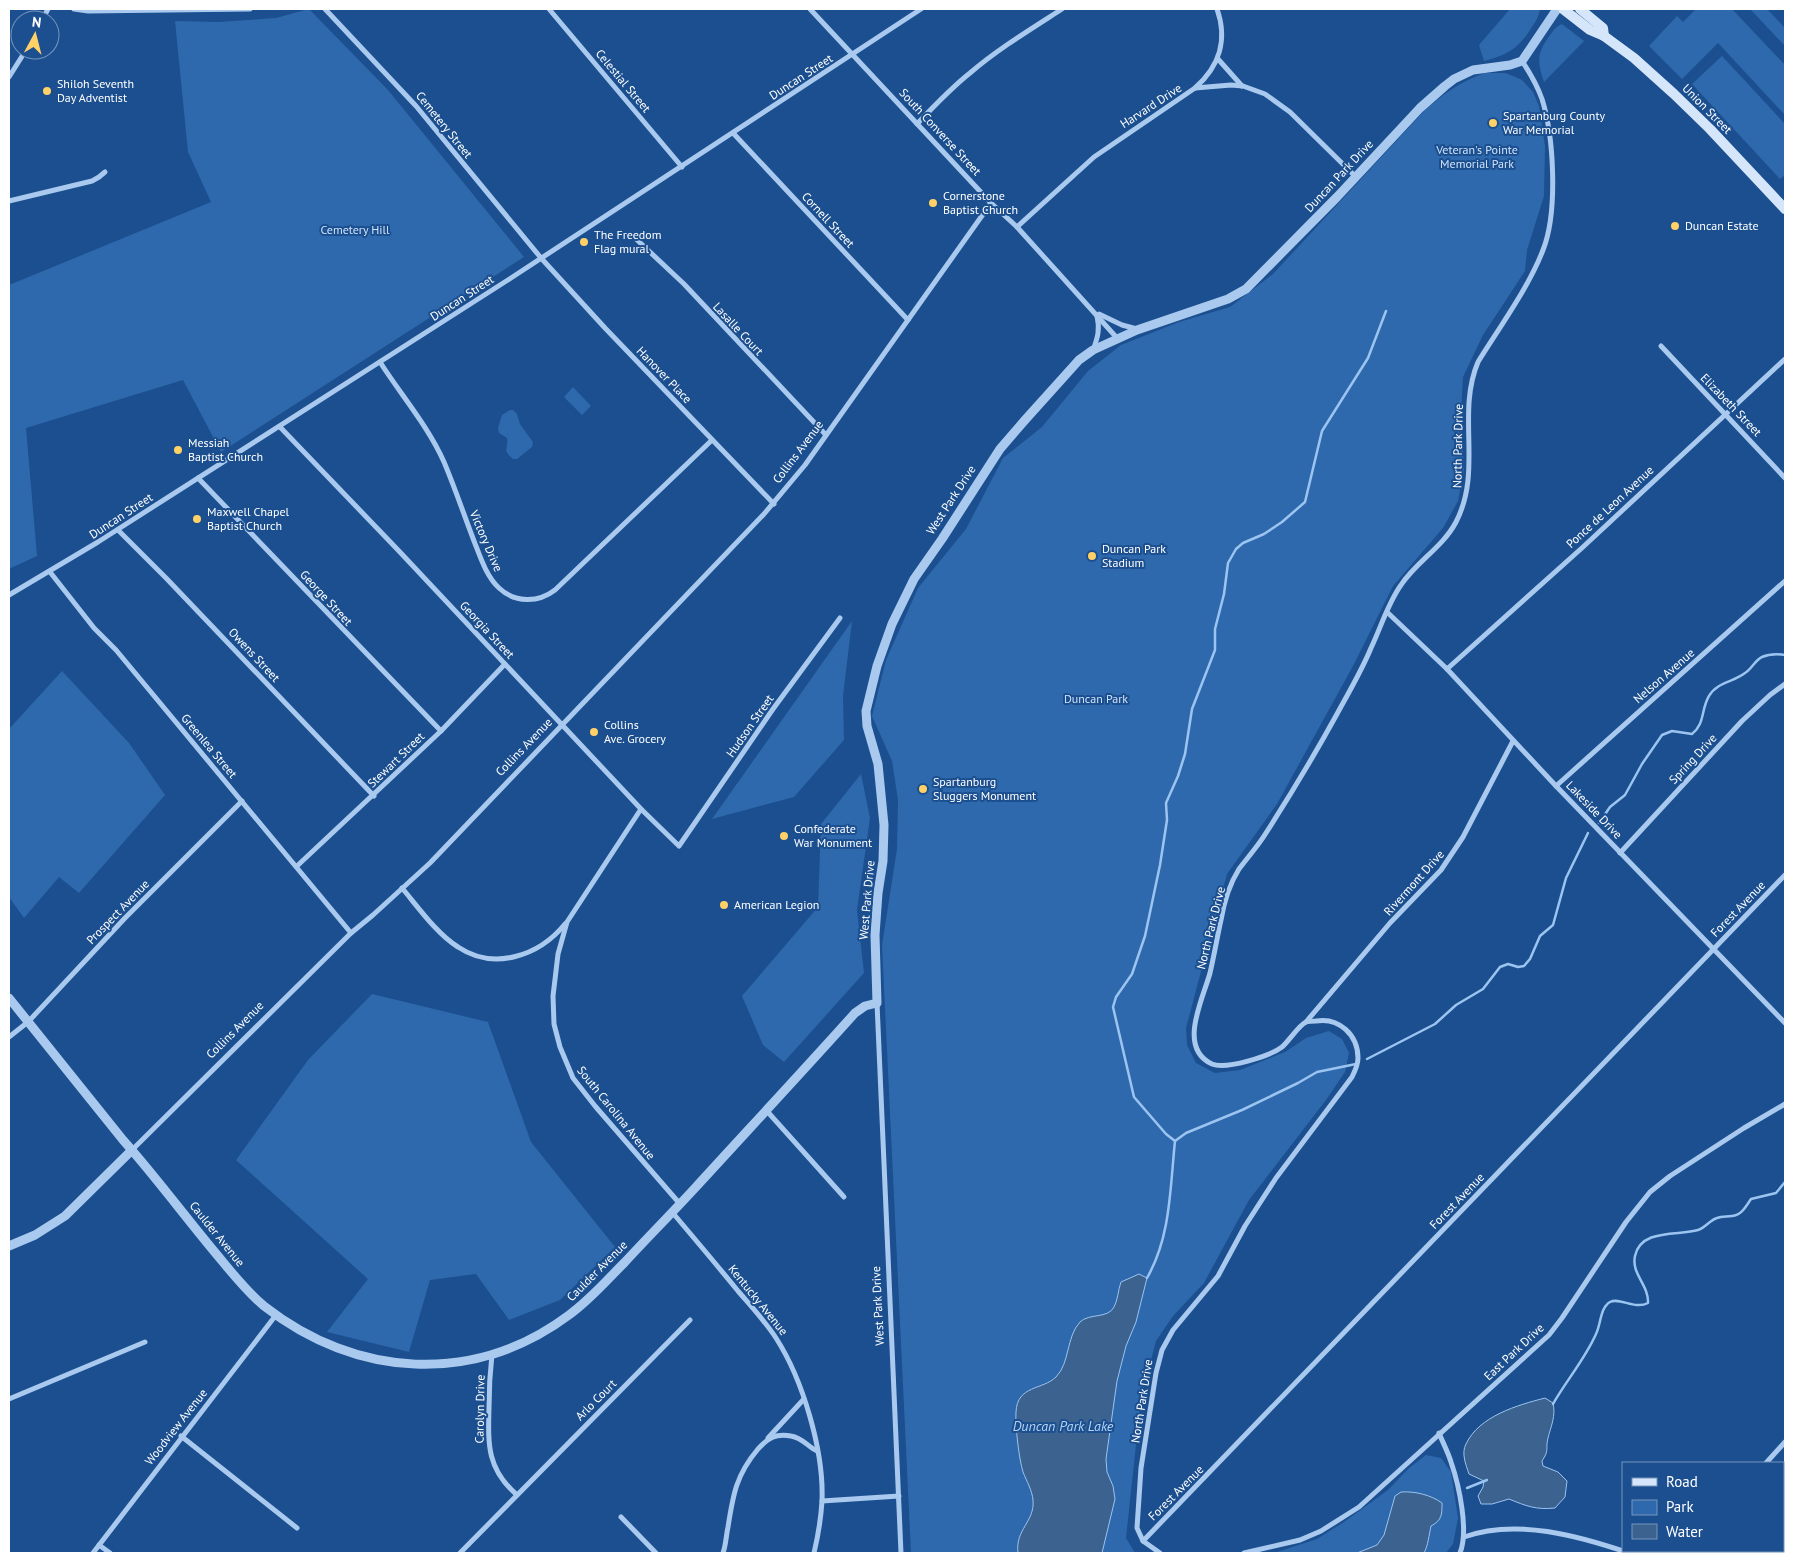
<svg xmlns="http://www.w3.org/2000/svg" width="1794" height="1562" font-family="'PT Sans',sans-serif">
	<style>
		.green { fill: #2e69ad }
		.water { fill: #3c6290; stroke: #9cc4f0 }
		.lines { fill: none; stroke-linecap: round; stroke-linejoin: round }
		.stream { stroke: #9cc4f0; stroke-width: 2.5 }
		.minor { stroke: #a9c9ee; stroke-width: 5 }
		.tertiary { stroke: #a9c9ee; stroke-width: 9 }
		.secondary { stroke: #d6e6fa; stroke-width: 10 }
		.poi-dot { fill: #ffd166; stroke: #1b4f8f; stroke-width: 2 }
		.labels { text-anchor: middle; stroke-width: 4; stroke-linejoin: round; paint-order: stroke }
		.street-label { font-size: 12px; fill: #fff; stroke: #1b4f8f }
		.poi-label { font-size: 12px; fill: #fff; stroke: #1b4f8f; text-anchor: start }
		.park-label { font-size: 12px; fill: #cfe3fa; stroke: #1b4f8f }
		.water-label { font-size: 14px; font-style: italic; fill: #b5d3f5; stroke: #1b4f8f }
	</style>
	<rect width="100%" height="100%" fill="#1b4f8f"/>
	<g class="green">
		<path d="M309 9 388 90 524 257 221 452 183 380 26 428 37 556 9 569V285L211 202 188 152 175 21 219 22 276 18Z"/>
		<path d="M1510 9H1540C1539 16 1536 21 1532 27 1519 48 1508 55 1484 61L1479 45Z"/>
		<path d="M1696 9H1732L1785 65V115L1718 43 1682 79 1649 46 1677 16 1683 22Z"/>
		<path d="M1750 9H1767L1785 28V46Z"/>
		<path d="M1562 24 1584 41 1544 82C1538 63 1536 55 1548 38 1553 31 1555 27 1562 24Z"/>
		<path d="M1722 56 1785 124V175L1780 179 1692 84Z"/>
		<path d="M1485 73H1505L1513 76 1522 80 1533 92 1539 106 1545 146 1544 196 1527 250 1525 271 1483 335 1463 377 1461 410 1464 471 1458 501 1443 528 1393 586 1353 666 1277 804 1227 874 1186 1028 1187 1045 1196 1063 1215 1073 1240 1070 1285 1052 1306 1038 1329 1031 1342 1039 1349 1053 1345 1072 1326 1100 1249 1200 1204 1283 1173 1316 1156 1341 1141 1398 1126 1538 1135 1553H911L882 945 897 849 898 800 892 761 872 716 886 660 918 588 966 529 1003 458 1042 427 1088 371 1121 345 1179 322 1230 307 1273 274 1424 111C1446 92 1458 83 1485 73Z"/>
		<path d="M573 387 591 406 582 415 564 397Z"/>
		<path d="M510 410H513L517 414 520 424 533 442 532 447 517 459H513C501 449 509 449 507 438L499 433 498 428 502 415Z"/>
		<path d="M852 621 843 696 844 740 794 797 712 819Z"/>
		<path d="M62 671 129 743 165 795 79 893 59 877 24 918 9 897V729Z"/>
		<path d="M861 774 870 818 857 910 864 973 784 1062 763 1045 742 996 818 907 821 824Z"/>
		<path d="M372 994 488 1022 531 1142 615 1247 560 1300 509 1320 476 1274 430 1280 409 1352 327 1332 368 1279 236 1160 308 1060Z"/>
		<path d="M1426 1455 1441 1458 1451 1472 1458 1518 1453 1544 1446 1553H1274L1317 1539 1344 1522 1388 1490 1409 1468Z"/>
	</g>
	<g class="water">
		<path d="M1139 1274 1147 1278 1136 1322 1126 1346 1117 1381 1106 1459 1107 1472 1113 1486 1115 1499 1102 1553H1018C1015 1529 1035 1522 1033 1500 1032 1490 1027 1482 1023 1472 1019 1459 1015 1425 1016 1412 1017 1385 1043 1390 1056 1377 1070 1363 1066 1337 1080 1322 1089 1313 1108 1319 1114 1307 1118 1300 1118 1290 1121 1282Z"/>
		<path d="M1545 1398 1553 1403C1556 1416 1551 1426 1548 1438 1545 1450 1550 1449 1542 1461L1543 1466 1558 1472 1567 1481 1565 1497 1555 1508C1536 1510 1526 1506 1509 1499L1492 1504H1481L1478 1496 1483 1487 1484 1481 1469 1474C1466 1465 1461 1453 1466 1444 1479 1416 1518 1405 1545 1398Z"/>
		<path d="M1401 1492C1415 1491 1431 1495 1442 1503 1442 1515 1442 1520 1431 1526 1429 1535 1428 1546 1424 1553H1357L1377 1545 1384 1535 1395 1496Z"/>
	</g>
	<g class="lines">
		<g class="stream">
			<path d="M1599 823 1610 807 1625 795 1642 764 1662 735 1672 731 1692 734C1705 724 1701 709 1709 696 1717 682 1734 682 1745 673 1752 669 1755 660 1762 657 1769 654 1778 654 1785 655"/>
			<path d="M1367 1059 1435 1024 1456 1005 1483 989 1500 967 1508 964 1518 967 1524 966 1530 959 1540 936 1553 925 1566 878 1588 833"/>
			<path d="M1175 1141 1166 1134 1134 1097 1113 1007 1116 997 1132 974 1145 936 1160 865 1167 820 1166 803 1178 776 1185 754 1192 709 1215 650V629L1224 594 1228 563 1236 549 1243 543 1264 534 1282 522 1305 502 1322 431 1368 358 1386 311"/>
			<path d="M1147 1278C1171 1236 1170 1188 1175 1141L1186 1133 1242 1110 1298 1083 1317 1072 1356 1064"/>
			<path d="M1553 1404C1566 1381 1585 1359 1596 1334 1601 1324 1600 1308 1610 1302 1620 1297 1635 1310 1648 1303 1649 1285 1631 1274 1635 1256 1641 1228 1679 1236 1698 1230 1705 1228 1710 1220 1717 1218 1722 1216 1727 1217 1732 1216 1742 1215 1746 1206 1751 1199L1776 1193 1785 1182"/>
			<path d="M1467 1488 1487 1480"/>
		</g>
		<g class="minor">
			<path d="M74 9 88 11 250 9"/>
			<path d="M325 9 416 106 541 258 605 328 774 504"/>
			<path d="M549 9 682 167"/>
			<path d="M810 9 991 203 1017 227 1117 338"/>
			<path d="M42 20 48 9"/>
			<path d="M1218 59 1242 86"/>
			<path d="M9 77 26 50"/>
			<path d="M1195 88C1219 67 1228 40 1217 9"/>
			<path d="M917 124C934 106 951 88 970 73 998 49 1031 29 1062 9"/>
			<path d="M733 133 908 320"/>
			<path d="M9 201 92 181 99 177 105 172"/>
			<path d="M1017 227 1094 157 1195 88 1231 85 1243 86 1265 94 1290 112 1356 177"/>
			<path d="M634 237 684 284 826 435"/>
			<path d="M1099 314 1122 325 1137 329"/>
			<path d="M1661 346 1785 478"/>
			<path d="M1093 350C1098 337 1100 329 1097 316"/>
			<path d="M380 362C401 395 428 426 444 462 455 488 464 515 474 541 480 556 486 576 499 588 515 603 538 603 555 590L712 440"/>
			<path d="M280 427 398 550 641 809 679 846 773 709 840 618"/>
			<path d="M198 478 441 731"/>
			<path d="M118 530 166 578 374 796"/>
			<path d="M50 572 94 628 116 650 351 933"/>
			<path d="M9 595 98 542 511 278 921 9"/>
			<path d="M1387 612 1447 669 1556 786 1785 1023"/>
			<path d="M1447 669 1583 547 1785 359"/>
			<path d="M1556 786 1785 581"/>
			<path d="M641 809 567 922 558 954 556 971 553 996 554 1024 560 1047 573 1078 595 1106 680 1204"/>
			<path d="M1620 853 1742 721 1770 695 1785 684"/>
			<path d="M297 866 441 731 505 664"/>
			<path d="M402 888C418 907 437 934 458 947 494 971 539 956 565 924"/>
			<path d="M877 1003 901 1553"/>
			<path d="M1306 1022 1390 923 1441 870 1463 837 1513 741"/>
			<path d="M9 1037 28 1022 125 918 242 801"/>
			<path d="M766 1110 844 1197"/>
			<path d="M132 1150 351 933 373 915 430 863 764 514 805 465 991 203"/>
			<path d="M672 1212C694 1238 716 1264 738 1291 751 1306 765 1321 776 1338 803 1380 824 1451 822 1501 821 1518 818 1536 814 1553"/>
			<path d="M492 1354C490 1372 489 1390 489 1408 488 1445 487 1469 517 1495"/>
			<path d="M9 1399 145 1342"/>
			<path d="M1439 1433C1443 1443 1448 1452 1451 1462 1459 1485 1469 1531 1460 1553"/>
			<path d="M181 1436 297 1528"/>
			<path d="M768 1438 804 1399"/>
			<path d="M1766 1463 1785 1442"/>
			<path d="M822 1501 899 1496"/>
			<path d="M621 1517 656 1553"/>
			<path d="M1464 1537C1516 1518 1579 1536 1629 1553"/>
			<path d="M1143 1541 1785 875"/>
			<path d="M99 1545 110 1553"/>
			<path d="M93 1553 276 1315"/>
			<path d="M460 1553 690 1320"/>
			<path d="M723 1553C726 1545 726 1536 728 1527 733 1495 736 1475 758 1449 768 1438 776 1433 791 1436 803 1438 808 1447 817 1451"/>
			<path d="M1160 1553 1143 1541 1137 1528 1141 1468 1156 1373 1162 1350 1173 1330 1218 1276 1245 1226 1276 1178 1352 1077C1355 1071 1358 1065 1358 1058 1358 1035 1339 1017 1316 1021 1313 1021 1309 1021 1306 1022 1299 1025 1289 1041 1282 1047 1270 1056 1226 1070 1212 1064 1177 1048 1203 999 1210 973 1214 956 1217 938 1221 920 1224 902 1229 885 1239 869 1248 857 1258 846 1266 833 1291 794 1315 754 1337 714 1349 692 1362 670 1371 648 1381 627 1388 603 1401 585 1416 562 1443 547 1456 522 1483 470 1456 414 1478 362 1499 328 1529 287 1543 250 1558 212 1554 137 1542 99 1537 85 1530 73 1522 61"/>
			<path d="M1244 1553 1300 1540 1321 1531 1359 1507 1549 1335 1562 1318 1626 1222 1650 1192 1670 1176 1744 1128 1785 1104"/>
			<path d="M1684 1553 1687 1551"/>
		</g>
		<g class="tertiary">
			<path d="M9 998 123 1140C156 1177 186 1218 218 1256 232 1273 247 1292 264 1306 356 1378 474 1386 569 1315 590 1300 607 1280 625 1262 648 1237 672 1213 695 1188 748 1130 802 1072 855 1013L865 1006 877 1003 875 935 878 893 883 861 884 825 878 764 867 726 866 711 877 666 892 624 914 579 942 539 1000 449 1025 420 1079 360 1093 350 1137 330 1228 299 1246 289 1337 197 1420 108 1445 86 1454 79 1473 70 1510 65 1522 61 1557 9"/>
			<path d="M9 1246 35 1235 65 1216 132 1150"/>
		</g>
		<g class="secondary">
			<path d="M1563 9 1590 30 1604 36 1634 58 1674 94 1710 129 1785 209"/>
			<path d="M1580 9 1603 28 1604 36"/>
		</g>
	</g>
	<g class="poi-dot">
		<circle cx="47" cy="91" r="5"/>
		<circle cx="1493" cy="123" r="5"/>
		<circle cx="933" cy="203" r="5"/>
		<circle cx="1675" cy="226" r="5"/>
		<circle cx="584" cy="242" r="5"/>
		<circle cx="178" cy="450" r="5"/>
		<circle cx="197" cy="519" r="5"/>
		<circle cx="1092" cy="556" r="5"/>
		<circle cx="594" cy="732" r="5"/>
		<circle cx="923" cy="789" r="5"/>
		<circle cx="784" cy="836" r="5"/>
		<circle cx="724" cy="905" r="5"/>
	</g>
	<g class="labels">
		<g class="street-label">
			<text transform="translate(801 77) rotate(-33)" y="4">Duncan Street</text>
			<text transform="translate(623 81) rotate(50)" y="4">Celestial Street</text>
			<text transform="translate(1151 106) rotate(-33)" y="4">Harvard Drive</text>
			<text transform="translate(1707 109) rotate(45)" y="4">Union Street</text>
			<text transform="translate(444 125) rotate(51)" y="4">Cemetery Street</text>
			<text transform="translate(940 132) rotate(47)" y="4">South Converse Street</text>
			<text transform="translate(1339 176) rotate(-47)" y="4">Duncan Park Drive</text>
			<text transform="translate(828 220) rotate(47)" y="4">Cornell Street</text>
			<text transform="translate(462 298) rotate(-33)" y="4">Duncan Street</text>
			<text transform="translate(738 329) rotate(47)" y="4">Lasalle Court</text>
			<text transform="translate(664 375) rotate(46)" y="4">Hanover Place</text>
			<text transform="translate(1731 405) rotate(46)" y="4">Elizabeth Street</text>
			<text transform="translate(1458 446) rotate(-89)" y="4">North Park Drive</text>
			<text transform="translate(798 452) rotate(-53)" y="4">Collins Avenue</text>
			<text transform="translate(951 500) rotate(-57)" y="4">West Park Drive</text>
			<text transform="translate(1610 507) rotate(-43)" y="4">Ponce de Leon Avenue</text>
			<text transform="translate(121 516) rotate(-33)" y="4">Duncan Street</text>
			<text transform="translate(486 541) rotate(67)" y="4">Victory Drive</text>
			<text transform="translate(326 598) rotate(47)" y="4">George Street</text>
			<text transform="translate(487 630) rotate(47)" y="4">Georgia Street</text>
			<text transform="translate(254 655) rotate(47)" y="4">Owens Street</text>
			<text transform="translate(1664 676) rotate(-41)" y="4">Nelson Avenue</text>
			<text transform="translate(750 726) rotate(-55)" y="4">Hudson Street</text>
			<text transform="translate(209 746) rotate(50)" y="4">Greenlea Street</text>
			<text transform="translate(524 747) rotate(-46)" y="4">Collins Avenue</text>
			<text transform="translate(1693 759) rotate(-47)" y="4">Spring Drive</text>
			<text transform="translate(396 760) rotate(-44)" y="4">Stewart Street</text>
			<text transform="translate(1594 810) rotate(46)" y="4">Lakeside Drive</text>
			<text transform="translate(1414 883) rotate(-48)" y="4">Rivermont Drive</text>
			<text transform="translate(867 900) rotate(-85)" y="4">West Park Drive</text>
			<text transform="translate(1738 909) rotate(-46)" y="4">Forest Avenue</text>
			<text transform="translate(118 912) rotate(-46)" y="4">Prospect Avenue</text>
			<text transform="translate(1211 928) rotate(-76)" y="4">North Park Drive</text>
			<text transform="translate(235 1030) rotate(-45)" y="4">Collins Avenue</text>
			<text transform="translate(616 1113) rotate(51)" y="4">South Carolina Avenue</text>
			<text transform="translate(1457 1201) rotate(-46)" y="4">Forest Avenue</text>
			<text transform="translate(217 1234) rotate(51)" y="4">Caulder Avenue</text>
			<text transform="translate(597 1271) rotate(-45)" y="4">Caulder Avenue</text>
			<text transform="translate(758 1300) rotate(51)" y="4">Kentucky Avenue</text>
			<text transform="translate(878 1306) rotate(-93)" y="4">West Park Drive</text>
			<text transform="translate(1514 1352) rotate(-43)" y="4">East Park Drive</text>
			<text transform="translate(596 1400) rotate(-45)" y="4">Arlo Court</text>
			<text transform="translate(1142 1401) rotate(-81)" y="4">North Park Drive</text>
			<text transform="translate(480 1409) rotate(-89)" y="4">Carolyn Drive</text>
			<text transform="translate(176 1427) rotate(-52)" y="4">Woodview Avenue</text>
			<text transform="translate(1176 1493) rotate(-45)" y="4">Forest Avenue</text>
		</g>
		<g class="poi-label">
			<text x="57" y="88">Shiloh Seventh<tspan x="57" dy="14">Day Adventist</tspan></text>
			<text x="1503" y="120">Spartanburg County<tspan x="1503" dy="14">War Memorial</tspan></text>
			<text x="943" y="200">Cornerstone<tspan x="943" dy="14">Baptist Church</tspan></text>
			<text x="1685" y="230">Duncan Estate</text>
			<text x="594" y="239">The Freedom<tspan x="594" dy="14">Flag mural</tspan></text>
			<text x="188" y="447">Messiah<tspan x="188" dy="14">Baptist Church</tspan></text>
			<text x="207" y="516">Maxwell Chapel<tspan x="207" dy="14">Baptist Church</tspan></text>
			<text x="1102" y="553">Duncan Park<tspan x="1102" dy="14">Stadium</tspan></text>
			<text x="604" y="729">Collins<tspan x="604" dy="14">Ave. Grocery</tspan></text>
			<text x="933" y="786">Spartanburg<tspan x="933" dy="14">Sluggers Monument</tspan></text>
			<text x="794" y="833">Confederate<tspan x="794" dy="14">War Monument</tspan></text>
			<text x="734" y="909">American Legion</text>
		</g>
		<g class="park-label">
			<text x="1477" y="154">Veteran's Pointe<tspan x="1477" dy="14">Memorial Park</tspan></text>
			<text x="355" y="234">Cemetery Hill</text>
			<text x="1096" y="703">Duncan Park</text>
		</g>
		<g class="water-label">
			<text x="1063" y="1431">Duncan Park Lake</text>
		</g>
	</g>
	<rect width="1794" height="1562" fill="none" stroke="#ffffff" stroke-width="20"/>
	<rect x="1622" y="1462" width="162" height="90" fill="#1b4f8f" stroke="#7695bc"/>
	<rect x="1632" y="1478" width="25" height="8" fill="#d6e6fa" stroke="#7695bc"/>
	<text x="1666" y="1487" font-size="15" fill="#ffffff">Road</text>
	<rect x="1632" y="1500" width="25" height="15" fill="#2e69ad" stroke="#7695bc"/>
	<text x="1666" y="1512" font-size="15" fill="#ffffff">Park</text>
	<rect x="1632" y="1524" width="25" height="15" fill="#3c6290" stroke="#7695bc"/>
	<text x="1666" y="1537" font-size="15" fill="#ffffff">Water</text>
	<g transform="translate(35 35) rotate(7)"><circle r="24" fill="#1b4f8f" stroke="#7695bc"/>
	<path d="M0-4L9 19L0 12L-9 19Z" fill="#ffd166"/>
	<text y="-8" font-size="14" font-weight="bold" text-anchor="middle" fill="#ffffff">N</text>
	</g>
</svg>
